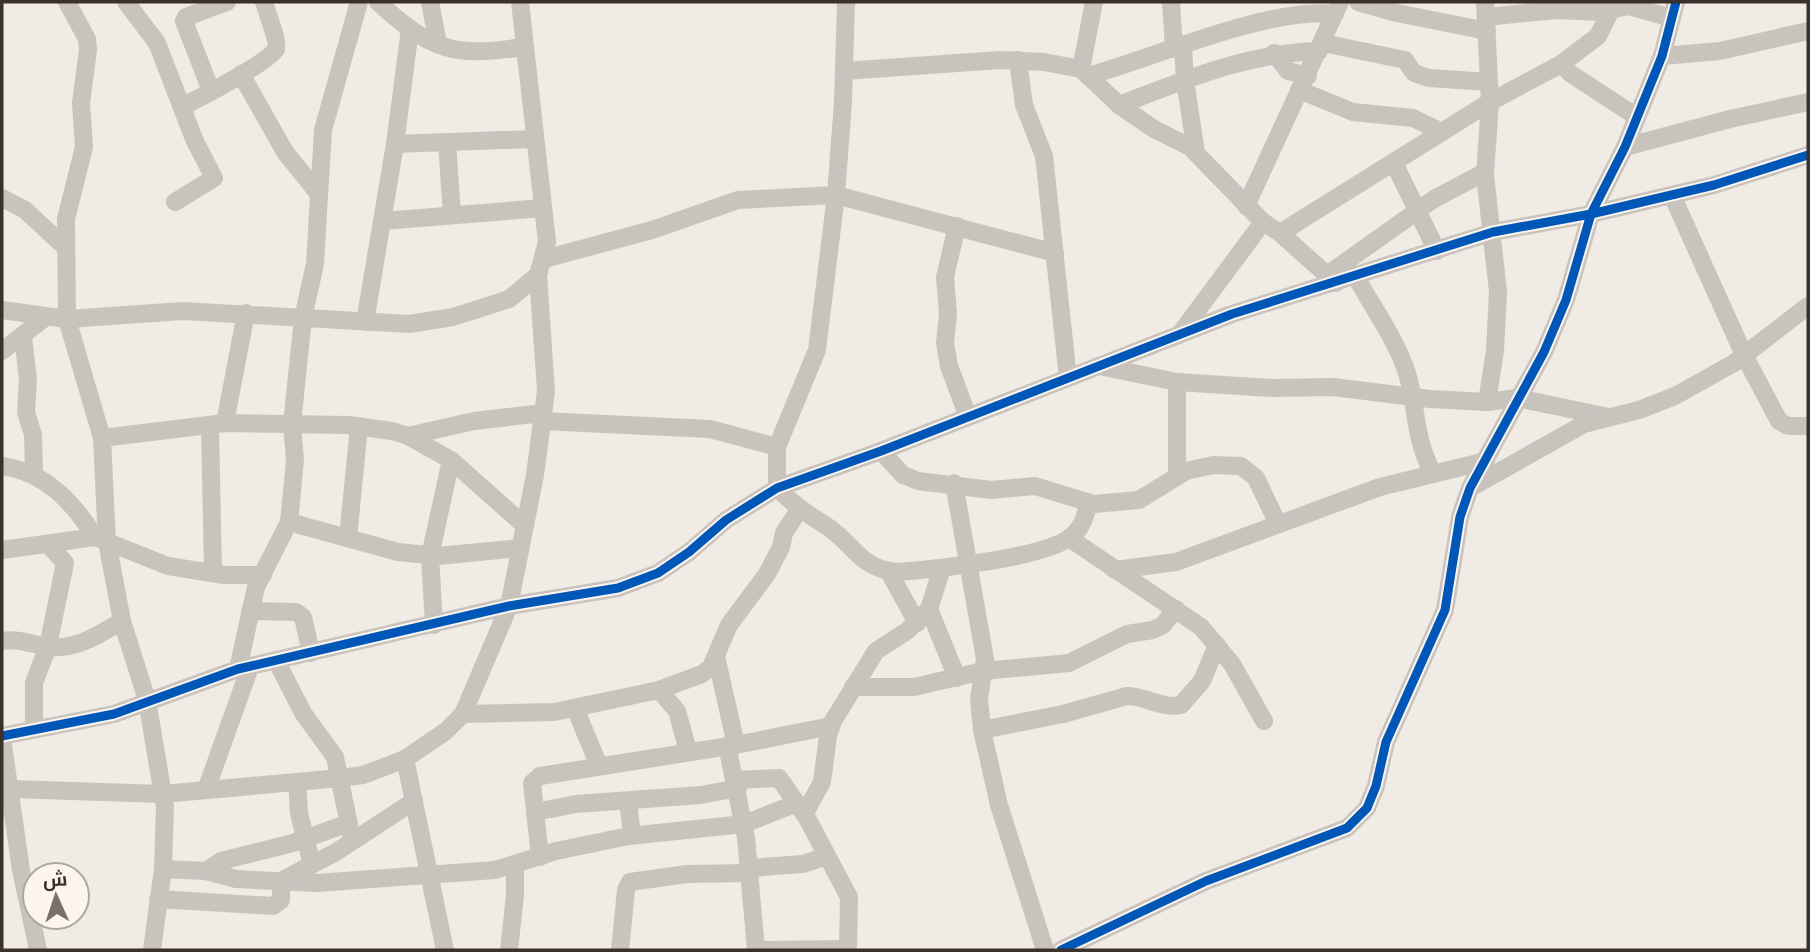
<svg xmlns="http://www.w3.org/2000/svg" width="1810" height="952" font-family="'PT Sans Narrow',Cairo,sans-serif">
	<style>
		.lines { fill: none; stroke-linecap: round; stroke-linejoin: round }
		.minor { stroke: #c9c3be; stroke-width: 18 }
		.cycleway-casing { stroke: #fbf5ee; stroke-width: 13 }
		.cycleway { stroke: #0057b8; stroke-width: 9 }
	</style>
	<rect width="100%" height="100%" fill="#f0ebe5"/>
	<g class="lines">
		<g class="minor">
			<path d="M67 2 87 39 88 50 81 103 84 147 66 219 67 319 102 438 107 542 122 621 147 700 165 807 163 869 152 950"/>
			<path d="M126 2 157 43 194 139 214 178 175 202"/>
			<path d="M378 2C430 50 454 58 522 47"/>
			<path d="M430 2 438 44"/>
			<path d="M846 2 843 102 836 195 817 350 777 447V488C793 504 807 514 825 525 854 543 859 570 899 572 935 569 1046 558 1072 536 1083 527 1085 515 1089 503"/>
			<path d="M1171 2 1174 49"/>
			<path d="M1358 2 1397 13 1487 31"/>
			<path d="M1485 2 1490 102 1485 175 1498 292 1495 351 1487 402 1517 398 1609 417"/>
			<path d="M1486 17 1556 10 1601 12 1628 6 1672 18"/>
			<path d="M1323 43 1405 60 1414 73 1429 78 1489 82"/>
			<path d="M1183 46 1185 80 1196 153"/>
			<path d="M1274 53 1288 71 1308 76"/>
			<path d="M1662 56 1720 51 1808 31"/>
			<path d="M1018 60 1024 105 1044 156 1068 378"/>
			<path d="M1561 64 1571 74 1637 117"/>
			<path d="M1081 69 1094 2"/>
			<path d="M844 71 1000 60 1044 62 1081 69 1119 105 1154 129 1190 147 1263 222 1280 233 1336 283"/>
			<path d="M241 74 285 152 318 193"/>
			<path d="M1088 76C1156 57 1268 7 1335 14"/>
			<path d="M1299 90 1353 112 1413 118 1442 132"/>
			<path d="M211 91 184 21 186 17 227 2"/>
			<path d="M1119 105C1185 80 1247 53 1319 51"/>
			<path d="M183 106C200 98 269 62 276 49 279 42 266 10 264 2"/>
			<path d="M447 143 452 214"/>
			<path d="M395 144 534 139"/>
			<path d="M1625 147 1730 119 1808 102"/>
			<path d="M1394 163 1437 251"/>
			<path d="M1672 195 1744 355 1779 421 1788 426H1808"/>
			<path d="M2 198 25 210 65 247"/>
			<path d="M1246 206 1340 2"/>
			<path d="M383 221 543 208"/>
			<path d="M957 226 945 277 948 314 945 343 949 366 968 417"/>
			<path d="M1280 233 1490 102 1561 64 1598 36 1611 10"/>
			<path d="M544 259 652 230 738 200 836 195 1055 253"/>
			<path d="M1327 275 1434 199 1485 172"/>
			<path d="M1356 277C1373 308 1396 339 1407 373 1418 410 1413 434 1432 472"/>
			<path d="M2 310 67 319 183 311 409 324 453 317 509 299 538 275"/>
			<path d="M365 322 395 144 410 29"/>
			<path d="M1179 335 1263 222"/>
			<path d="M23 337 28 379 26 412 33 435 34 475"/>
			<path d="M2 351 46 317"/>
			<path d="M1099 366 1177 382 1271 388 1333 387 1430 399 1487 402"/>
			<path d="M1177 382V475"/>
			<path d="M542 421 710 429 777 447"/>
			<path d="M225 423 246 313"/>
			<path d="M210 426 213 573"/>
			<path d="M408 436 474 421 543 413"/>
			<path d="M102 438 225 423 348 425 392 431 408 436 451 460 524 525"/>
			<path d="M881 451 903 475 918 481 991 490 1035 486 1094 504 1139 500 1186 471 1213 465 1241 466 1256 478 1278 524"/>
			<path d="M2 466C45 472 73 502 95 537"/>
			<path d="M954 483 985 659 979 699 982 730 999 805 1045 950"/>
			<path d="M1470 488 1584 424 1639 410 1675 396 1734 363 1808 306"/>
			<path d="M289 522 398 552 438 556 520 548"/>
			<path d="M348 538 359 426"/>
			<path d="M1069 538 1201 627 1232 664 1264 721"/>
			<path d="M2 550 95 537 168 566 224 575H263"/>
			<path d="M1115 570 1176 562 1380 487 1486 461"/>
			<path d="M889 572 917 623"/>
			<path d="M929 609 957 678"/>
			<path d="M250 611 296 612 303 617 311 653"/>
			<path d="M434 625 430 556 451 460"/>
			<path d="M2 641C20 638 32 645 50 647 76 650 100 634 122 621"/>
			<path d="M716 656 736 745"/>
			<path d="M277 662 303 713 335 757 352 839"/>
			<path d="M238 669 256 587 289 522 295 460 292 424 303 318 315 264 323 130 359 2"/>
			<path d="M853 687H914L983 671 1069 663 1127 634 1153 630 1163 625 1176 609"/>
			<path d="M659 690 677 711 688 751"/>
			<path d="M575 708 599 766"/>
			<path d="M463 714 554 712 659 690 702 674 711 667 729 625 767 574 781 547 784 533 799 510"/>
			<path d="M34 728V683L48 646 65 563 48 544"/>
			<path d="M982 730 1063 714 1127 696C1146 696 1161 709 1181 705L1202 681 1217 645"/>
			<path d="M2 736 114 714 238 669 509 606 618 588 658 573 689 552 726 520 777 488 881 451 1232 314 1493 232 1591 214 1714 185 1808 155"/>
			<path d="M2 738 21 870 38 950"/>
			<path d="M727 746 746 837 756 950"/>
			<path d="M405 759 445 950"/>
			<path d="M736 780 779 778 807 818 849 897 848 950"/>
			<path d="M297 782 299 813 312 865"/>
			<path d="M11 789 163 794 340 778 363 775 405 759 446 731 463 714 509 606 535 475 546 391 538 275 547 242 520 2"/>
			<path d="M206 790 250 667"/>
			<path d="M628 801 632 835"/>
			<path d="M535 812 576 804 701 795 738 788"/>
			<path d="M805 813 822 782 828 736 833 721 876 651 907 631 929 609 942 568"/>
			<path d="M540 857 532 783 540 776 736 745 831 726"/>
			<path d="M750 868 803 864 827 856"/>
			<path d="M163 869 206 871 236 879 317 883 495 870 556 851 629 836 744 824 797 803"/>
			<path d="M206 871 221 861 293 843 349 823"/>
			<path d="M158 899 273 906 281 900V881L336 852 414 801"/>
			<path d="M509 950 515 895V865"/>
			<path d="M620 950 626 890 630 882 687 874 750 873"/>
			<path d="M755 950 847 949"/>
			<path d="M1061 950 1206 881 1347 828 1367 808 1376 786 1386 742 1445 610 1460 517 1470 488 1544 352 1566 300 1591 214 1625 147 1662 56 1676 2"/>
		</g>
		<g class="cycleway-casing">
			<g id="cycleway">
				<path d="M2 736 114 714 238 669 509 606 618 588 658 573 689 552 726 520 777 488 881 451 1232 314 1493 232 1591 214 1714 185 1808 155"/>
				<path d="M1061 950 1206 881 1347 828 1367 808 1376 786 1386 742 1445 610 1460 517 1470 488 1544 352 1566 300 1591 214 1625 147 1662 56 1676 2"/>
			</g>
		</g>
		<use href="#cycleway" class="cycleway"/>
	</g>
	<rect width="1810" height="952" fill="none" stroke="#3b302b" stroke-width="7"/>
	<g transform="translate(56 896) rotate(357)"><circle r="33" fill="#fbf5ee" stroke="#aea6a0" stroke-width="2"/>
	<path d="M0-5L12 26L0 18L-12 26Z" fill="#7a716c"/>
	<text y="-10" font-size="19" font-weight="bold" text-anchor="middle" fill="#3b302b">ش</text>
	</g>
</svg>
